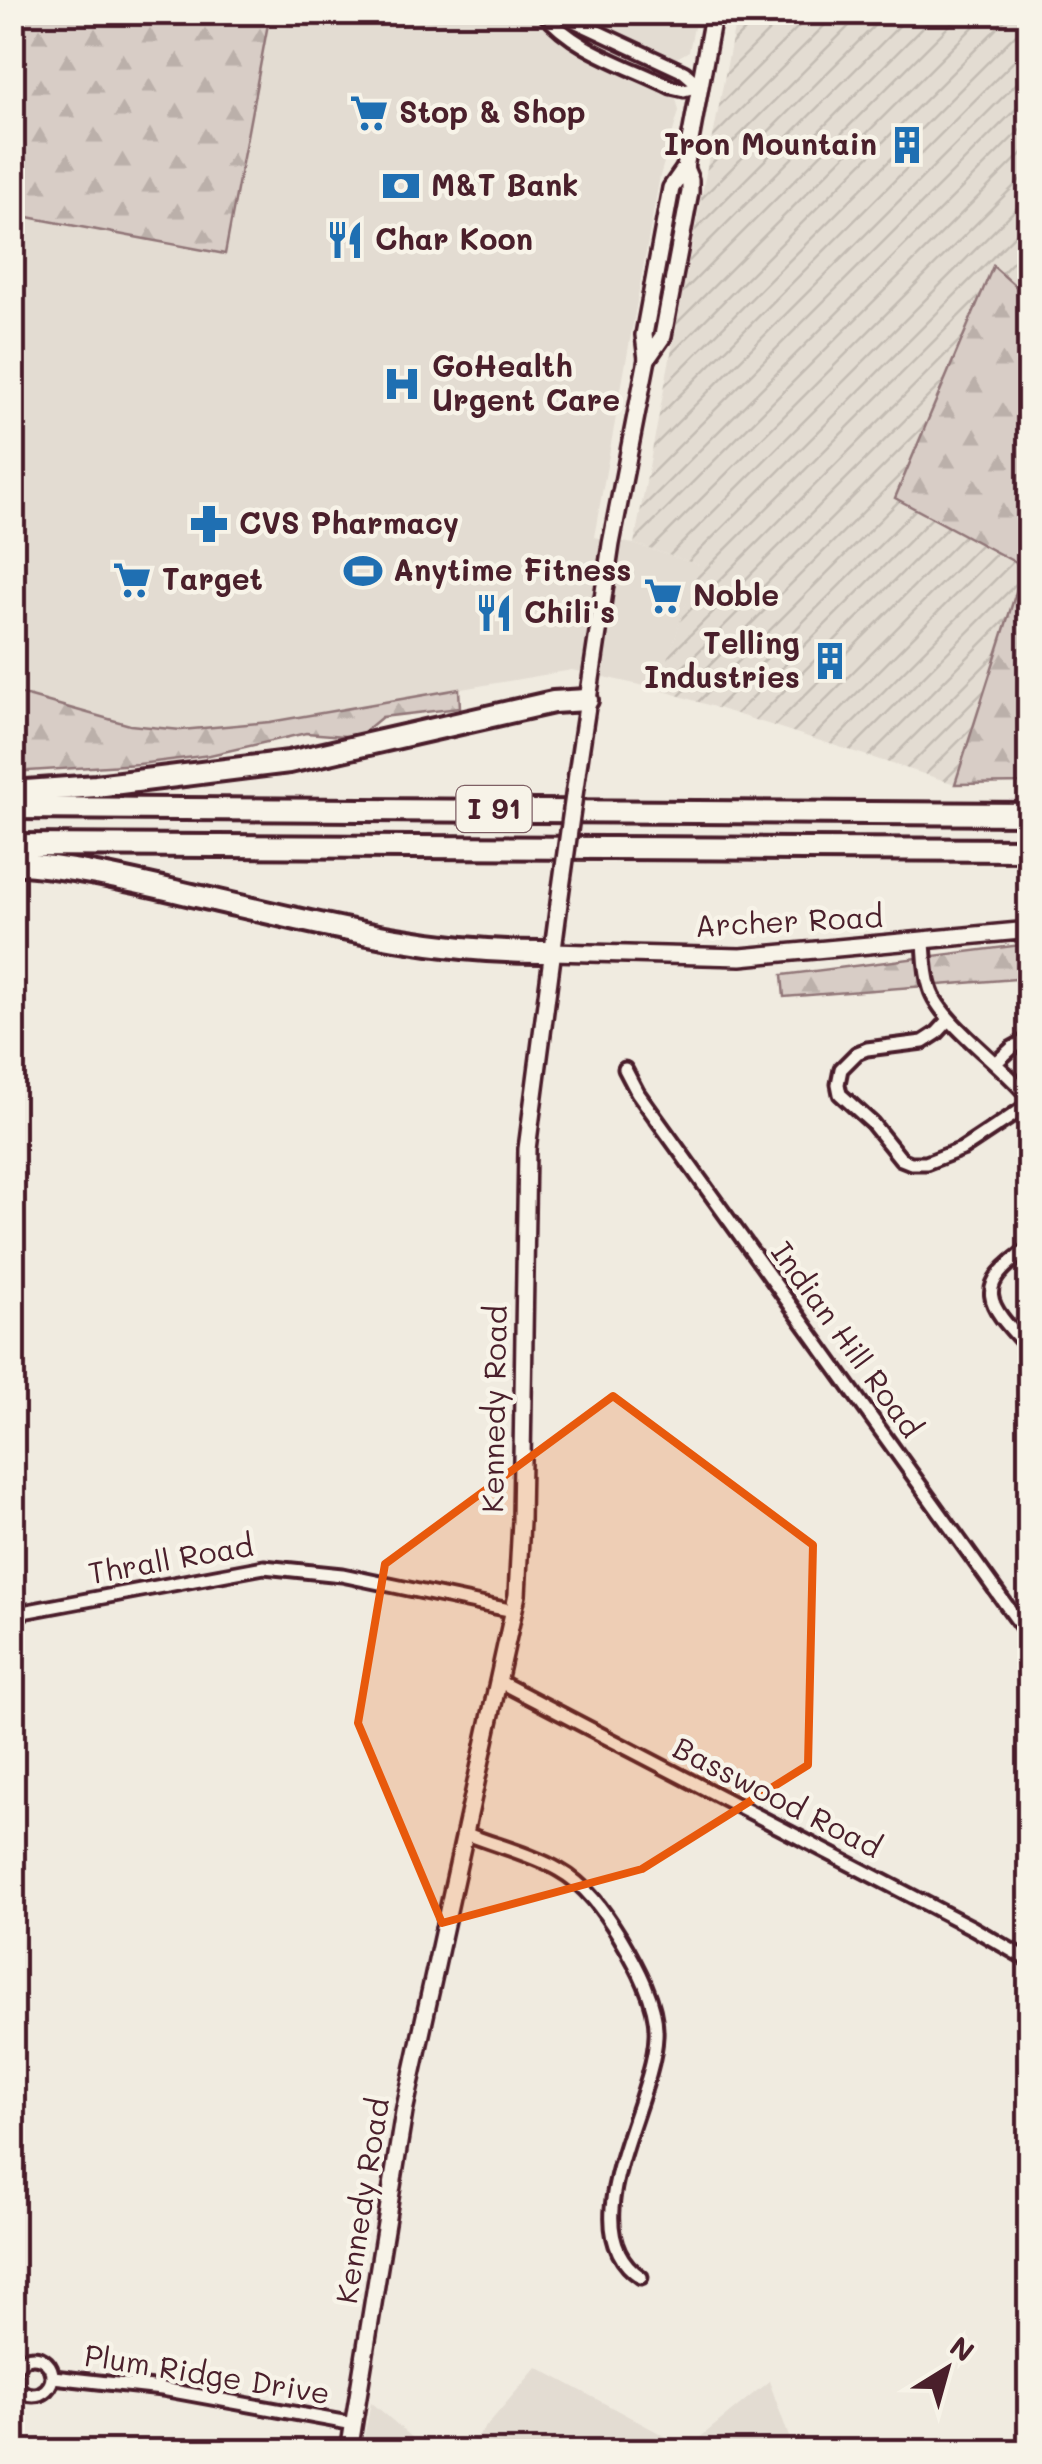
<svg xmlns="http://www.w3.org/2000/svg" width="1042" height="2464" font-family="Mali,sans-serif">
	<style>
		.built { fill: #e3dcd2 }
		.industrial { fill: url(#industrial-furrows) }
		.forest { fill: url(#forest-firs); stroke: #917678; stroke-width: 2.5 }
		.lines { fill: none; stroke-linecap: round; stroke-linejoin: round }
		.street-casing { stroke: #4a1f2b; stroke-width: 19 }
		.secondary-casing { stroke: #4a1f2b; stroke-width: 22 }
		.highway-casing { stroke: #4a1f2b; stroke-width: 28 }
		.street { stroke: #f7f3e8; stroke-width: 11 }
		.secondary { stroke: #f7f3e8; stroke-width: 15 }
		.highway { stroke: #f7f3e8; stroke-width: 20 }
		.secondary-bridge-casing { stroke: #4a1f2b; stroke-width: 22; stroke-linecap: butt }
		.secondary-bridge { stroke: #f7f3e8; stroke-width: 15 }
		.marked { fill: #e8590c; fill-opacity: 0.2; stroke: #e8590c; stroke-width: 8; stroke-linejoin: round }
		.labels { text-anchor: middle; stroke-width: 9; stroke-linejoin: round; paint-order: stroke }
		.shield { fill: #f7f3e8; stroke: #7e5f64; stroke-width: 2.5 }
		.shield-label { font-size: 28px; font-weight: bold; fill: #4a1f2b }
		.poi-label { font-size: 30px; font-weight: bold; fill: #4a1f2b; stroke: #f7f3e8; text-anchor: start }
		.street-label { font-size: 30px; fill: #4a1f2b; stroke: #f7f3e8 }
	</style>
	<defs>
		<pattern id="industrial-furrows" width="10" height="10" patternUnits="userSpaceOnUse" patternTransform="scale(2.5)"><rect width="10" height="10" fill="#e3dcd2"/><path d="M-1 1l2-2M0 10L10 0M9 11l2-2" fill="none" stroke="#c4bcb4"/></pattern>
		<pattern id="forest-firs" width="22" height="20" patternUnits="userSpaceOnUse" patternTransform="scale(2.5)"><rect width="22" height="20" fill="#d8cdc6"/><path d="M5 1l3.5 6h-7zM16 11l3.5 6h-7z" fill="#bbb0aa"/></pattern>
	</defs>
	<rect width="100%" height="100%" fill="#f0ebe0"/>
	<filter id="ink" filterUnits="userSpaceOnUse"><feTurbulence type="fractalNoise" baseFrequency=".01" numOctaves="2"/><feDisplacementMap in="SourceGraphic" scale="20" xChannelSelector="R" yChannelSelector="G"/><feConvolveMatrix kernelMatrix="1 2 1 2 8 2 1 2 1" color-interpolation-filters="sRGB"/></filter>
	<g filter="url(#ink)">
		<g class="built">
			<path d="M270 13H523L578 48 676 98 679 111 660 176 594 537 634 544 700 565 658 689 572 670 270 722 181 730 130 725 13 692 12 231 16 215 225 254Z"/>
			<path d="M570 13 697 12V13L689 51 675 59Z"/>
			<path d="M537 2367 687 2448 769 2381 794 2451H465Z"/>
			<path d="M371 2402 428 2451H361Z"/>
		</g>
		<path class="industrial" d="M737 13H1029V298L993 266 1025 567 955 784 658 689 699 565 634 544Z"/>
		<g class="forest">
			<path d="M13 12 270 13 225 254 17 215 13 231Z"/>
			<path d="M993 266 1029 298V783L955 784 1024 567 895 498Z"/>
			<path d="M459 689 460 708 382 717 358 737 306 733 210 755 139 764 13 772V692L130 725 181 730 270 722Z"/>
			<path d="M1029 944V978L784 997 782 975Z"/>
		</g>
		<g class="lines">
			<g class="street-casing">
				<g id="street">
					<path d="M543 12C573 50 629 66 671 87L684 90 700 86 684 72 555 12"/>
					<path d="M924 941C925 956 925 973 930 988 940 1023 1004 1065 1030 1099"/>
					<path d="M949 1020 937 1033 923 1042 867 1049 857 1053 841 1069 838 1084 840 1094 872 1123 901 1159 911 1163H926L962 1149 1030 1104"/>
					<path d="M997 1062 1012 1048 1030 1038"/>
					<path d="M625 1069 637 1092 1030 1638"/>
					<path d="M1030 1248C970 1288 988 1304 1030 1350"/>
					<path d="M12 1614 264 1567 342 1575 514 1611"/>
					<path d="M500 1682 973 1928 1030 1961"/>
					<path d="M467 1834C497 1846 531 1854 559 1870 586 1885 604 1911 620 1937 636 1964 658 2003 656 2036 654 2104 568 2230 641 2277"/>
					<circle cx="33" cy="2376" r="19"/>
					<path d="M53 2377 162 2389 354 2424"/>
				</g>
			</g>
			<g class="secondary-casing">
				<g id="secondary">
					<path d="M647 359 663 336 690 192V180L685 168"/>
					<path d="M577 774 611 544 647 359 644 335 671 188 685 168 712 21 719 12"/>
					<path d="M552 952 741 957 1030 930"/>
					<path d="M349 2452 404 2112 517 1595 521 1521 527 1149 561 888"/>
				</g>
			</g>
			<g class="highway-casing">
				<g id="highway">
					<path d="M12 792 96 786 289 762 553 702 587 700"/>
					<path d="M12 808 1030 814"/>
					<path d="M12 845 1030 850"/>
					<path d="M12 863C74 867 132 881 192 895 311 922 428 954 552 952"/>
				</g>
			</g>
			<use href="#street" class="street"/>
			<use href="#secondary" class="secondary"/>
			<use href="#highway" class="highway"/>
			<g class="secondary-bridge-casing">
				<path id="secondary-bridge" d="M561 888 577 774"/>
			</g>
			<use href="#secondary-bridge" class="secondary-bridge"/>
		</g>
	</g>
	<path class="marked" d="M613 1396 813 1545 808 1765 642 1869 442 1923 358 1723 385 1564Z"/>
	<defs>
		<g id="supermarket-bare" transform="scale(3)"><path d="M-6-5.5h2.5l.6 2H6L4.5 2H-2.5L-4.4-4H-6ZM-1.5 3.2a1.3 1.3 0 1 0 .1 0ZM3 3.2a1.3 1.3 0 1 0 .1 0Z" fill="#1f6fb2" stroke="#f7f3e8" stroke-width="2.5" paint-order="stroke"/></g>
		<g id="building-bare" transform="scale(3)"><path d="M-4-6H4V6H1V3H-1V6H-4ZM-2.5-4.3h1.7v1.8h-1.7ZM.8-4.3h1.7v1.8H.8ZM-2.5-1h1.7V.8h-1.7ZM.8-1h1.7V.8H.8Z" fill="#1f6fb2" stroke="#f7f3e8" stroke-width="2.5" paint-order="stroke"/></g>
		<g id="bank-bare" transform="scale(3)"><path d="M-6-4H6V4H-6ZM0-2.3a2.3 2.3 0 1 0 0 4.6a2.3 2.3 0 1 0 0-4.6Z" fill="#1f6fb2" stroke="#f7f3e8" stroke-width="2.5" paint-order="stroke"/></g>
		<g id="restaurant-bare" transform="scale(3)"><path d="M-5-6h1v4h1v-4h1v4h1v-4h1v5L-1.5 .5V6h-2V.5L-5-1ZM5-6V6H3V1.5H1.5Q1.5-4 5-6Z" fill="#1f6fb2" stroke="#f7f3e8" stroke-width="2.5" paint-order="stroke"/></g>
		<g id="hospital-bare" transform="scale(3)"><path d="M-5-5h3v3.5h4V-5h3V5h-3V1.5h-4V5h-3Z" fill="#1f6fb2" stroke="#f7f3e8" stroke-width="2.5" paint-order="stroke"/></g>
		<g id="pharmacy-bare" transform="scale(3)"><path d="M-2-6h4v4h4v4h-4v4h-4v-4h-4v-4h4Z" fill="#1f6fb2" stroke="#f7f3e8" stroke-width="2.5" paint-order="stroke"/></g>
		<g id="stadium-bare" transform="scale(3)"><path d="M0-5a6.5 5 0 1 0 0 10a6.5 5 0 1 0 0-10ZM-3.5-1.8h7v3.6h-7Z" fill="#1f6fb2" stroke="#f7f3e8" stroke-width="2.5" paint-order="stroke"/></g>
	</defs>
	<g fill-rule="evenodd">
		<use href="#supermarket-bare" x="369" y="113"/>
		<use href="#building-bare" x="907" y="145"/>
		<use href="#bank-bare" x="401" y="186"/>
		<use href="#restaurant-bare" x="345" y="240"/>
		<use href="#hospital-bare" x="402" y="384"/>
		<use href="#pharmacy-bare" x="209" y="524"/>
		<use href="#stadium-bare" x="363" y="571"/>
		<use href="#supermarket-bare" x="132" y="580"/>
		<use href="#supermarket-bare" x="663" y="596"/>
		<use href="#restaurant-bare" x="494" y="613"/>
		<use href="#building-bare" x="830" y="661"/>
	</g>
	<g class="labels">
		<rect class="shield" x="456.5" y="786" width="75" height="46" rx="8"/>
		<g class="shield-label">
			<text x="494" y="819">I 91</text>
		</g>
		<g class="poi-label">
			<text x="399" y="123">Stop &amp; Shop</text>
			<text x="877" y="155" text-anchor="end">Iron Mountain</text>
			<text x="431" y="196">M&amp;T Bank</text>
			<text x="375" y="250">Char Koon</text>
			<text x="432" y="377">GoHealth<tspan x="432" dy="34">Urgent Care</tspan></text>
			<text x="239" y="534">CVS Pharmacy</text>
			<text x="393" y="581">Anytime Fitness</text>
			<text x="162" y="590">Target</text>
			<text x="693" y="606">Noble</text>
			<text x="524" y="623">Chili's</text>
			<text x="800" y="654" text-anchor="end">Telling<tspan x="800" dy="34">Industries</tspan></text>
		</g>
		<g class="street-label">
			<text transform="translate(789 922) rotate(-3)" y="10">Archer Road</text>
			<text transform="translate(846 1340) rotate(54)" y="10">Indian Hill Road</text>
			<text transform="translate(495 1409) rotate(-89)" y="10">Kennedy Road</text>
			<text transform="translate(171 1560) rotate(-10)" y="10">Thrall Road</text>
			<text transform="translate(777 1798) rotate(27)" y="10">Basswood Road</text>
			<text transform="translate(363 2201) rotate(-81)" y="10">Kennedy Road</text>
			<text transform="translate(207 2375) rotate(9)" y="10">Plum Ridge Drive</text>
		</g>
	</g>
	<rect width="1042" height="2464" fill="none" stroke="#f7f3e8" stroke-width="50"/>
	<rect x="25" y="25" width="992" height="2414" fill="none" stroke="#4a1f2b" stroke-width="4" filter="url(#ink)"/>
	<g transform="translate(947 2369) rotate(37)" stroke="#f7f3e8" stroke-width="8" paint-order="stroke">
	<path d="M0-8L18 38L0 25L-18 38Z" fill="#4a1f2b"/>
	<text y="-15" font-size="28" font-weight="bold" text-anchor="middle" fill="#4a1f2b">N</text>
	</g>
</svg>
